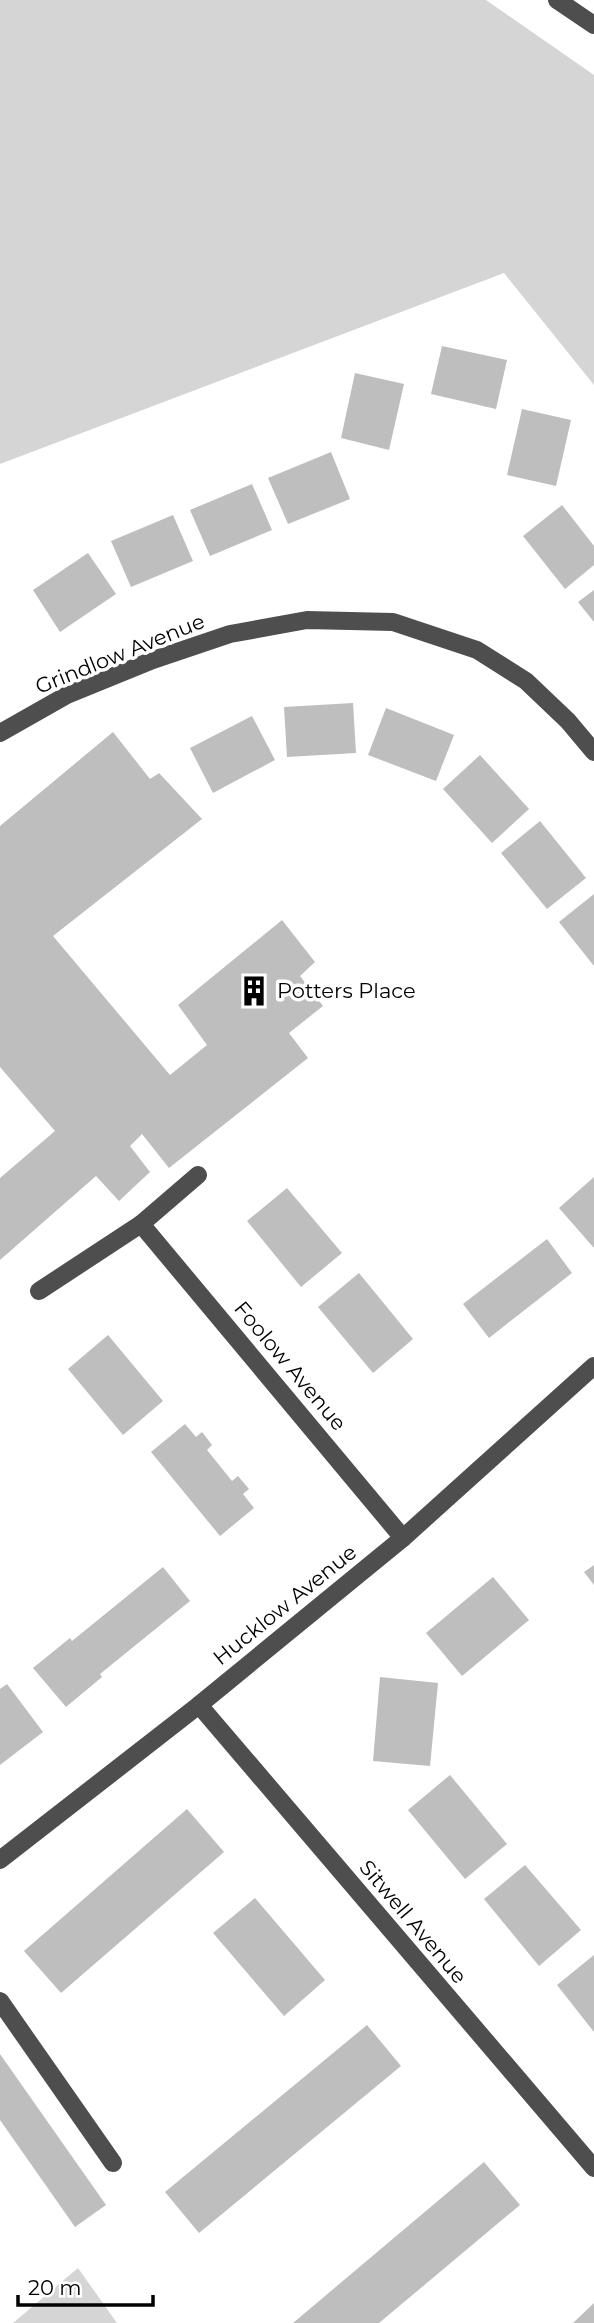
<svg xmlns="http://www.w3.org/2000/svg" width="594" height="2323" font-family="Montserrat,sans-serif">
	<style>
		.green { fill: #d5d5d5 }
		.building { fill: #bebebe }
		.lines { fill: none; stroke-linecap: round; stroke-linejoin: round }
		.minor { stroke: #4e4e4e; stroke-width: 18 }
		.labels { text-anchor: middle; stroke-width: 7; stroke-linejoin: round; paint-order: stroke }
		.street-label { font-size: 21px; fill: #000; stroke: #fff }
		.poi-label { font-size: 21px; fill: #000; stroke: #fff; text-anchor: start }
	</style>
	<rect width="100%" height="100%" fill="#fff"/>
	<g class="green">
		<path d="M0 0H486L594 75V385L504 273 0 464Z"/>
		<path d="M78 2268 117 2323H13Z"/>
	</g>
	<g class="building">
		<path d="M442 346 507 360 496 409 431 394Z"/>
		<path d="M355 373 404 384 389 450 341 438Z"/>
		<path d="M522 409 571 420 556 486 507 475Z"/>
		<path d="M331 452 350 499 288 524 268 478Z"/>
		<path d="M252 484 272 530 210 556 190 510Z"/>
		<path d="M562 505 594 546V565L565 589 523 536Z"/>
		<path d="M173 515 193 561 131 587 111 541Z"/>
		<path d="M88 553 116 594 60 632 33 590Z"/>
		<path d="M594 590V622L578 602Z"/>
		<path d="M353 703 356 753 287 757 284 707Z"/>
		<path d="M386 708 454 735 436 781 368 755Z"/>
		<path d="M252 716 275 760 213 793 190 748Z"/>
		<path d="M113 732 150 779 159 773 202 819 53 936 170 1075 207 1045 178 1005 282 920 315 962 300 976 323 1006 289 1033 308 1058 169 1168 142 1134 130 1146 150 1172 119 1201 96 1176 0 1260V1178L55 1131 0 1067V826Z"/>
		<path d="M480 755 529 809 492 843 443 789Z"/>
		<path d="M540 821 586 878 547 909 501 853Z"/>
		<path d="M594 894V966L559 922Z"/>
		<path d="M594 1177V1248L559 1208Z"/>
		<path d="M287 1188 342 1253 301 1287 247 1221Z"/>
		<path d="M547 1239 572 1273 489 1338 463 1304Z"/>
		<path d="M359 1273 413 1339 373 1373 318 1307Z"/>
		<path d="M108 1335 163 1401 123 1435 68 1369Z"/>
		<path d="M185 1424 196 1437 202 1432 212 1445 207 1450 232 1481 238 1476 249 1489 243 1494 254 1508 220 1536 151 1452Z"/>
		<path d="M594 1565V1585L584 1572Z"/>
		<path d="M163 1567 190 1601 100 1674 102 1677 66 1707 33 1668 70 1638 72 1641Z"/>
		<path d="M493 1577 529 1620 462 1676 426 1633Z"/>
		<path d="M380 1677 438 1683 430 1766 373 1761Z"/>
		<path d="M7 1684 43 1732 0 1765V1689Z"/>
		<path d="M450 1775 507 1844 465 1879 408 1810Z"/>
		<path d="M187 1809 224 1852 61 1993 24 1951Z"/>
		<path d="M525 1865 581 1930 539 1966 484 1899Z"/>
		<path d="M255 1898 325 1980 284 2016 213 1933Z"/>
		<path d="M594 1955V2032L557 1985Z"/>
		<path d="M367 2025 401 2066 199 2233 165 2192Z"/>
		<path d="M0 2054 106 2205 75 2227 0 2120Z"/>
		<path d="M484 2162 520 2205 379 2323H293Z"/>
		<path d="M594 2303V2323H573Z"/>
	</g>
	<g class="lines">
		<g class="minor">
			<path d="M557 0 594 25"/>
			<path d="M0 733 67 695 153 660 230 634 307 620 393 622 477 650 526 681 568 721 594 752"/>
			<path d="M141 1224 403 1538"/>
			<path d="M39 1291 141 1224 198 1175"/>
			<path d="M199 1705 594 2168"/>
			<path d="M0 1860 199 1705 403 1538 594 1366"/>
			<path d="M0 2001 113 2163"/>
		</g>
	</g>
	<defs>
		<g id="building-bare" transform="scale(2.415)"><path d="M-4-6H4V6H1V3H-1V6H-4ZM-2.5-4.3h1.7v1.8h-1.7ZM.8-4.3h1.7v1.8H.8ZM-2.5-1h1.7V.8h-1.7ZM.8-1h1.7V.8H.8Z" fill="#000" stroke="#fff" stroke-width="2.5" paint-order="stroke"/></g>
	</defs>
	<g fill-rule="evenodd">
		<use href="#building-bare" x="254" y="991"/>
	</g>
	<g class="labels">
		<g class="street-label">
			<text transform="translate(120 654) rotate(-22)" y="7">Grindlow Avenue</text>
			<text transform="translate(290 1366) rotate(50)" y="7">Foolow Avenue</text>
			<text transform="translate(285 1605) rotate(-39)" y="7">Hucklow Avenue</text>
			<text transform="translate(413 1922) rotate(50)" y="7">Sitwell Avenue</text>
		</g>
		<g class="poi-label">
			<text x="277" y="998">Potters Place</text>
		</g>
	</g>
	<path d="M18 2295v10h135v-10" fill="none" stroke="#000000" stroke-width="3.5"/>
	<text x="28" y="2295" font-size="21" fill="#000000" stroke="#ffffff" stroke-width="5" paint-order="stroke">20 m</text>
</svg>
